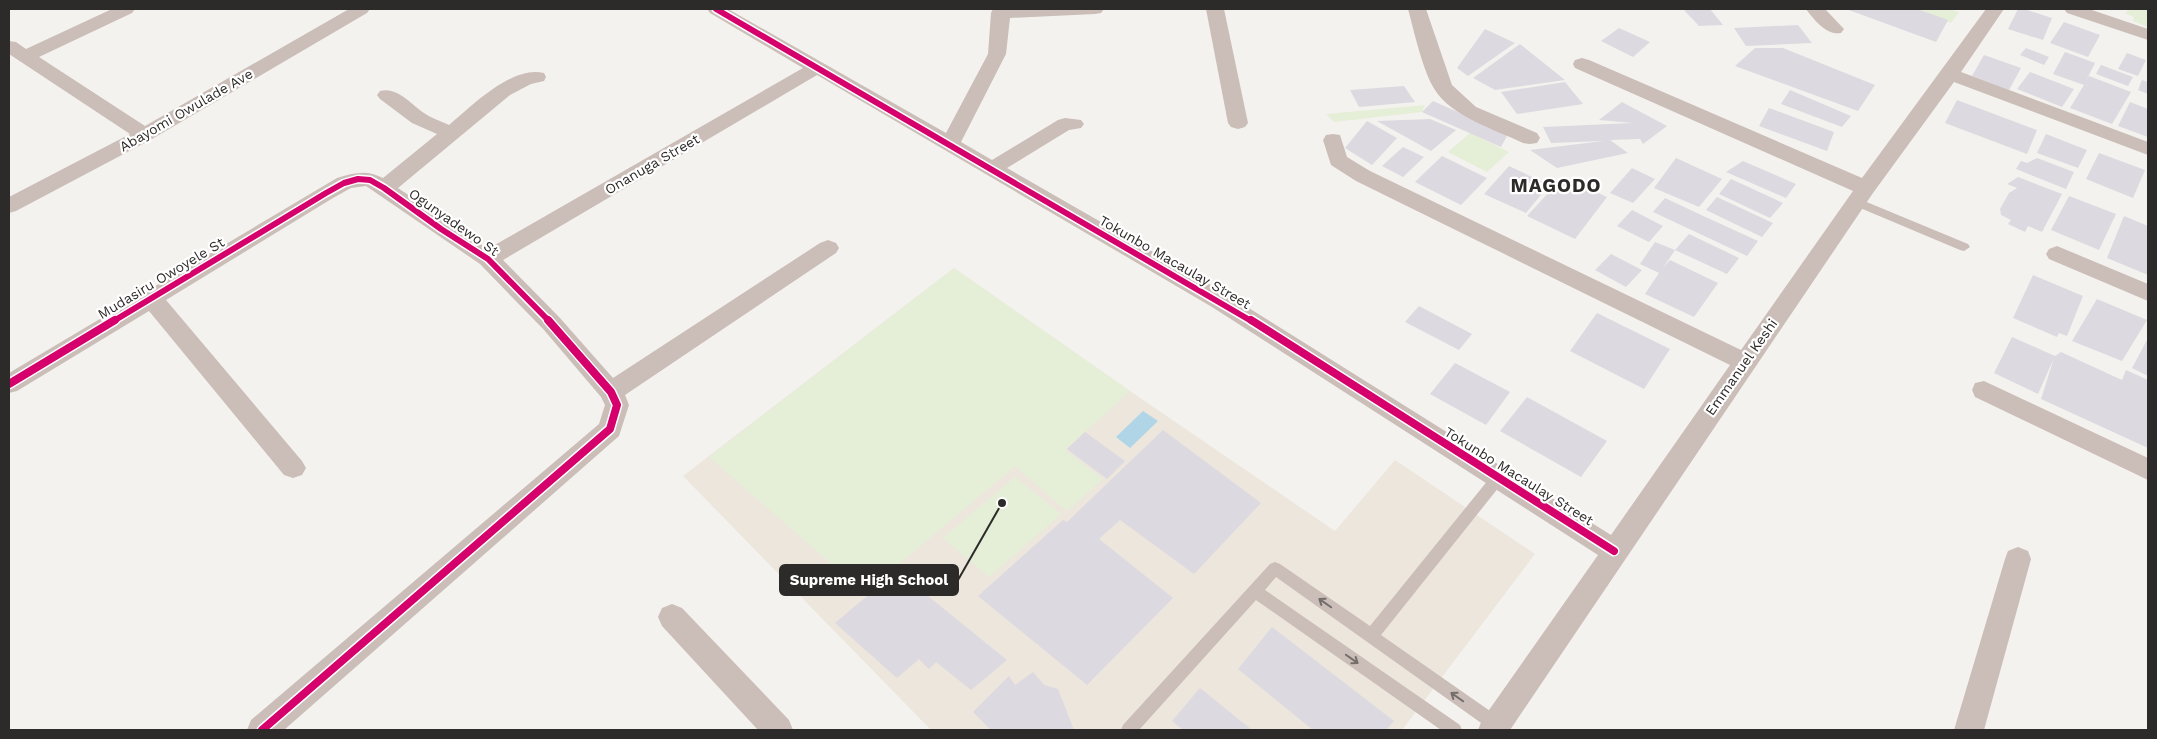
<svg xmlns="http://www.w3.org/2000/svg" width="2157" height="739" font-family="'Work Sans',sans-serif">
	<style>
		.built { fill: #ece6dd }
		.green { fill: #e5eed7 }
		.water { fill: #afd5e7 }
		.building { fill: #ddd9e0 }
		.lines { fill: none; stroke-linecap: round; stroke-linejoin: round }
		.service { fill: #cbbdb8; fill-rule: evenodd }
		.minor { fill: #cbbdb8; fill-rule: evenodd }
		.cycleway-far1-casing { stroke: #fff; stroke-width: 9 }
		.cycleway-casing { stroke: #fff; stroke-width: 11 }
		.cycleway-far1 { stroke: #d6006c; stroke-width: 6 }
		.cycleway { stroke: #d6006c; stroke-width: 8 }
		.oneway { stroke: #746d69 }
		.labels { text-anchor: middle; stroke-width: 4.5; stroke-linejoin: round; paint-order: stroke }
		.street-label { font-size: 14px; fill: #2d2b29; stroke: #fff }
		.district-label { font-size: 19px; font-weight: bold; letter-spacing: 1px; fill: #2d2b29; stroke: #fff }
		.leader { fill: none; stroke: #2d2b29; stroke-width: 2 }
		.callout-dot { fill: #2d2b29; stroke: #fff; stroke-width: 2 }
		.callout { fill: #2d2b29; stroke: #2d2b29; stroke-width: 2 }
		.callout-label { font-size: 15px; text-anchor: middle; font-weight: bold; fill: #fff }
	</style>
	<rect width="100%" height="100%" fill="#f4f2ee"/>
	<path class="built" d="M954 268 1130 391 1335 531 1395 460 1535 554 1402 730H931L683 476Z"/>
	<g class="green">
		<path d="M1911 9H1948L1959 12 1951 23Z"/>
		<path d="M2130 9H2148V27L2133 21 2134 17 2125 13Z"/>
		<path d="M1425 105 1422 112 1334 122 1326 114Z"/>
		<path d="M1470 133 1509 152 1487 172 1448 152Z"/>
		<path d="M954 268 1130 391 1065 450 1103 479 1067 511 1015 466 865 593 709 457Z"/>
		<path d="M1015 477 1061 514 989 577 943 538Z"/>
	</g>
	<path class="water" d="M1143 411 1158 421 1130 448 1116 437Z"/>
	<g class="building">
		<path d="M1683 9H1710L1723 25 1699 26Z"/>
		<path d="M1846 9H1917L1948 20 1936 42Z"/>
		<path d="M2018 9H2024L2052 18 2043 40 2008 29Z"/>
		<path d="M2064 22 2100 35 2088 57 2050 43Z"/>
		<path d="M1798 25 1812 43 1746 46 1734 28Z"/>
		<path d="M1619 28 1650 42 1633 57 1601 41Z"/>
		<path d="M1485 29 1515 43 1468 76 1457 68Z"/>
		<path d="M1520 44 1565 80 1495 90 1473 78Z"/>
		<path d="M1755 48H1783L1875 85 1858 111 1735 66Z"/>
		<path d="M2026 48 2049 57 2044 65 2020 55Z"/>
		<path d="M2065 52 2095 63 2086 81 2089 76 2131 92 2112 124 2070 108 2084 85 2053 74Z"/>
		<path d="M2127 53 2146 60 2138 76 2118 69Z"/>
		<path d="M1984 55 2021 68 2009 90 1972 76Z"/>
		<path d="M2101 65 2133 77 2128 86 2096 74Z"/>
		<path d="M2030 72 2074 89 2062 107 2017 89Z"/>
		<path d="M2142 80 2148 82V94L2138 90Z"/>
		<path d="M1565 82 1583 104 1517 114 1501 92Z"/>
		<path d="M1404 86 1415 102 1359 107 1350 90Z"/>
		<path d="M1790 90 1851 116 1842 127 1781 104Z"/>
		<path d="M1957 100 2037 130 2027 154 1945 123Z"/>
		<path d="M1433 101 1508 134 1501 147 1422 112Z"/>
		<path d="M1622 102 1667 126 1643 144 1640 139 1610 140 1628 153 1557 168 1530 150 1603 141 1551 143 1543 127 1632 123 1599 120Z"/>
		<path d="M2130 102 2148 109V137L2118 126Z"/>
		<path d="M1769 108 1834 132 1827 151 1759 126Z"/>
		<path d="M1430 119 1456 130 1431 151 1377 121Z"/>
		<path d="M1367 121 1397 138 1372 165 1345 148Z"/>
		<path d="M2046 134 2087 150 2078 168 2037 153Z"/>
		<path d="M1403 147 1424 157 1403 177 1382 166Z"/>
		<path d="M2099 153 2145 170 2133 198 2086 179Z"/>
		<path d="M1442 156 1487 178 1461 205 1415 182Z"/>
		<path d="M1676 158 1722 179 1699 207 1654 188Z"/>
		<path d="M2037 158 2074 172 2066 189 2016 169 2021 161 2027 163Z"/>
		<path d="M1743 161 1796 184 1786 198 1726 172Z"/>
		<path d="M1509 166 1549 185 1526 213 1484 194Z"/>
		<path d="M1632 168 1655 179 1633 203 1610 193Z"/>
		<path d="M1563 177 1607 197 1575 239 1527 216Z"/>
		<path d="M2018 177 2062 194 2042 232 2028 226 2025 232 2008 224 2011 220 2001 215 2000 209 2009 193 2017 188 2007 184Z"/>
		<path d="M1731 179 1783 203 1770 218 1719 194Z"/>
		<path d="M2069 196 2116 214 2099 250 2051 230Z"/>
		<path d="M1717 197 1773 223 1762 237 1706 210Z"/>
		<path d="M1665 198 1699 214 1758 241 1747 256 1653 212Z"/>
		<path d="M1632 210 1663 226 1649 242 1617 226Z"/>
		<path d="M2124 216 2148 226V275L2107 258Z"/>
		<path d="M1689 234 1739 258 1727 274 1675 250Z"/>
		<path d="M1655 242 1675 250 1663 268 1670 260 1718 283 1694 317 1645 294 1659 273 1640 264Z"/>
		<path d="M1611 254 1642 270 1626 287 1595 270Z"/>
		<path d="M2033 275 2083 296 2067 336 2059 333 2057 337 2013 318Z"/>
		<path d="M2097 299 2147 320 2122 361 2072 341Z"/>
		<path d="M1419 306 1472 334 1459 350 1405 322Z"/>
		<path d="M1597 313 1670 349 1644 389 1570 351Z"/>
		<path d="M2012 337 2055 356 2061 352 2122 380 2126 370 2148 380V448L2041 399 2054 358 2038 394 1994 373Z"/>
		<path d="M2148 338V376L2132 368Z"/>
		<path d="M1455 363 1510 392 1486 425 1430 394Z"/>
		<path d="M1527 397 1607 441 1581 477 1500 431Z"/>
		<path d="M1163 430 1261 503 1194 574 1120 520 1099 539 1173 598 1087 685 978 596 1063 520 1067 522Z"/>
		<path d="M1085 432 1125 461 1107 479 1067 449Z"/>
		<path d="M897 571 1007 660 971 690 936 662 929 669 919 659 897 678 835 623Z"/>
		<path d="M1272 627 1394 721 1386 730H1313L1238 669Z"/>
		<path d="M1033 672 1044 685 1058 689 1074 730H991L973 712 1009 676 1015 685Z"/>
		<path d="M1200 688 1252 730H1183L1172 721Z"/>
	</g>
	<g class="lines">
		<g class="service">
			<path d="M1857 198 1968 244 1970 247 1964 251 1960 250 1853 205 1851 202Z"/>
			<path d="M1498 472 1503 474 1505 478 1503 482 1381 635 1503 720 1505 725 1503 730H1491L1276 577 1265 590 1460 725 1462 730H1441L1256 600 1139 730H1121L1123 725 1270 564 1275 562 1280 564 1370 626 1493 474Z"/>
		</g>
		<g class="minor">
			<path d="M112 9H135L132 13 39 57 145 126 349 9H370L367 13 152 139 16 211 9 213V197L130 134 9 54V41L16 42 26 49Z"/>
			<path d="M707 9H728L946 133 988 54 991 13 993 9H1104L1101 13 1095 14 1010 18 1006 54 961 142 992 160 1058 120 1065 118 1081 120 1084 124 1081 128 1069 130 1007 168 1228 295 1611 535 1730 365 1356 181 1331 165 1323 140 1326 135 1333 134 1340 135 1347 157 1370 171 1741 350 1853 191 1575 68 1573 64 1575 60 1582 58 1589 60 1862 178 1986 9H2004L1961 72 2148 142V155L1954 82 1873 193 1510 730H1478L1482 720 1598 555 1212 307 817 75 503 260 560 318 613 378 820 243 828 240 836 243 839 248 836 253 625 395 629 405 619 436 284 730H247L251 720 599 424 605 405 601 397 544 330 480 264 366 186 351 188 333 198 166 300 302 461 306 468 302 475 293 478 284 475 149 311 17 391 9 393V373L337 178C353 173 367 169 383 178L437 134 412 123 380 99 377 95 380 91C397 86 411 104 424 113 431 118 441 121 449 125 472 106 512 65 544 73L546 77 544 81 531 84 510 95 398 188 488 249 803 68 710 13Z"/>
			<path d="M1206 9H1224L1248 123 1245 127 1238 129 1231 127 1228 123Z"/>
			<path d="M1408 9H1426L1452 85 1476 107 1537 133 1540 138 1537 143 1530 144 1523 143C1496 130 1451 116 1435 90 1423 72 1414 31 1408 9Z"/>
			<path d="M1806 9H1825L1844 29 1841 33C1827 36 1814 20 1806 9Z"/>
			<path d="M2064 9H2089L2148 29V40L2067 13Z"/>
			<path d="M2057 246 2148 284V301L2049 259 2046 254 2049 249Z"/>
			<path d="M1984 381 2148 458V480L1975 397 1972 390 1975 383Z"/>
			<path d="M2018 547 2028 551 2031 559 1984 730H1954L2005 559 2008 551Z"/>
			<path d="M672 604 682 608 789 720 793 730H758L662 626 658 617 662 608Z"/>
		</g>
		<g class="cycleway-far1-casing">
			<g id="cycleway-far1">
				<path d="M716 9 1253 322"/>
				<path d="M112 322 326 193 344 183 358 179 370 180 384 188 441 229 488 259 550 322"/>
			</g>
		</g>
		<g class="cycleway-casing">
			<g id="cycleway">
				<path d="M1251 320 1614 551"/>
				<path d="M9 384 115 320"/>
				<path d="M262 730 610 429 617 405 611 392 548 320"/>
			</g>
		</g>
		<use href="#cycleway-far1" class="cycleway-far1"/>
		<use href="#cycleway" class="cycleway"/>
	</g>
	<defs><path id="oneway-shaft" d="M-6 0H5M1.5-3L5.5 0L1.5 3" fill="none" stroke-width="1.6" stroke-linecap="round" stroke-linejoin="round" transform="scale(1.25)"/></defs>
	<g class="oneway">
		<use href="#oneway-shaft" transform="translate(1325 603) rotate(-145)"/>
		<use href="#oneway-shaft" transform="translate(1352 659) rotate(35)"/>
		<use href="#oneway-shaft" transform="translate(1457 697) rotate(-145)"/>
	</g>
	<g class="labels">
		<g class="street-label">
			<text transform="translate(186 110) rotate(-30)" y="5">Abayomi Owulade Ave</text>
			<text transform="translate(652 164) rotate(-30)" y="5">Onanuga Street</text>
			<text transform="translate(454 222) rotate(35)" y="5">Ogunyadewo St</text>
			<text transform="translate(1175 262) rotate(30)" y="5">Tokunbo Macaulay Street</text>
			<text transform="translate(161 278) rotate(-31)" y="5">Mudasiru Owoyele St</text>
			<text transform="translate(1741 367) rotate(-55)" y="5">Emmanuel Keshi</text>
			<text transform="translate(1519 476) rotate(32)" y="5">Tokunbo Macaulay Street</text>
		</g>
		<g class="district-label">
			<text x="1556" y="192">MAGODO</text>
		</g>
	</g>
	<path class="leader" d="M1002 503L958 580"/>
	<circle class="callout-dot" cx="1002" cy="503" r="5"/>
	<rect class="callout" x="780" y="565" width="178" height="30" rx="5"/>
	<g class="callout-label">
		<text x="869" y="585">Supreme High School</text>
	</g>
	<rect width="2157" height="739" fill="none" stroke="#2d2b29" stroke-width="20"/>
</svg>
